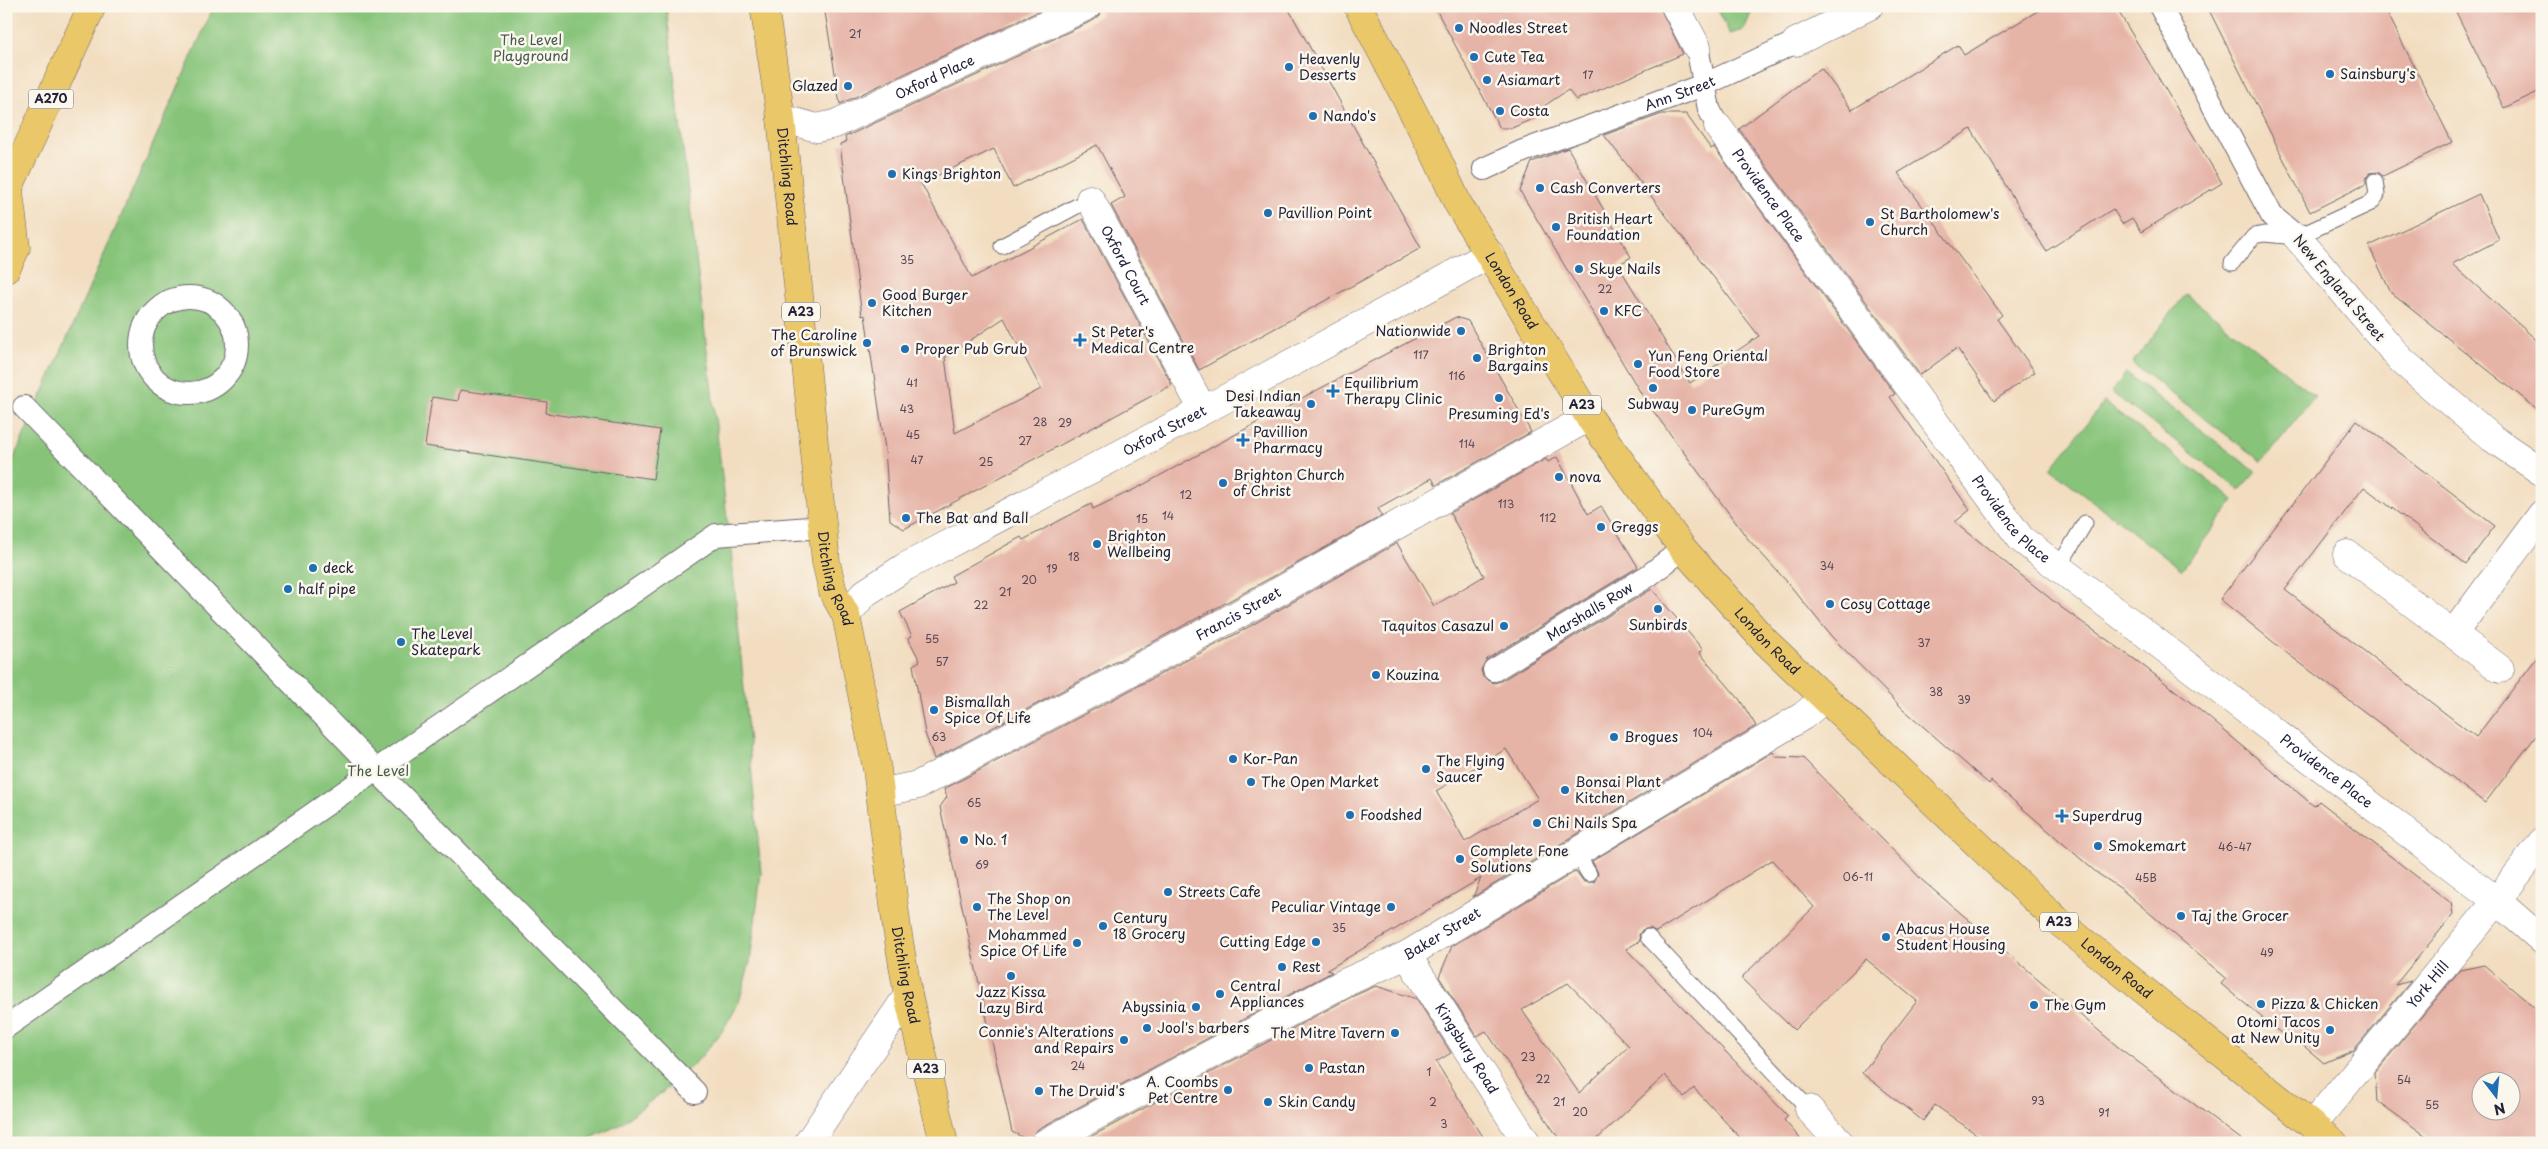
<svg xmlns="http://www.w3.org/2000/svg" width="2548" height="1149" font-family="'Playpen Sans',sans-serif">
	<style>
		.green { fill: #87c47a; stroke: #54735a }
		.building { fill: #e6b4a7; fill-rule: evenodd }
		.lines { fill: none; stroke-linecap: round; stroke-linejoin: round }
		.service-casing { stroke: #6b636a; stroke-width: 17 }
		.pedestrian-casing { stroke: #6b636a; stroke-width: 24 }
		.minor-casing { stroke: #6b636a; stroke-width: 29 }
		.primary-casing { stroke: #6b636a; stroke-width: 29 }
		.trunk-casing { stroke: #6b636a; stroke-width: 29 }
		.service { stroke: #fff; stroke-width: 15 }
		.pedestrian { stroke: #fff; stroke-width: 22 }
		.minor { stroke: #fff; stroke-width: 28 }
		.primary { stroke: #eac769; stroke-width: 28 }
		.trunk { stroke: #eac769; stroke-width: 28 }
		.poi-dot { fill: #1f6fb2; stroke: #fbf7ec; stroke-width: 2 }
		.labels { text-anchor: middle; stroke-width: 5; stroke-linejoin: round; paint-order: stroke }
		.number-label { font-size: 11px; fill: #534656 }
		.shield { fill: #fbf7ec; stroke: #636270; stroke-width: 1 }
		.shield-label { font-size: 12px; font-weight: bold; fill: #22223b }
		.poi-label { font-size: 14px; fill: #22223b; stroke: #fbf7ec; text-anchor: start }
		.park-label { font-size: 14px; fill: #455b51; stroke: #fbf7ec }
		.street-label { font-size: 14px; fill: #22223b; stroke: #fbf7ec }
	</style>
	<rect width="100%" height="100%" fill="#fbf7ec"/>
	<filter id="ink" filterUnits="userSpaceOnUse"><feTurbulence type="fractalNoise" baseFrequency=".02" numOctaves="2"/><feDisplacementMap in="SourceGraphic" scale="10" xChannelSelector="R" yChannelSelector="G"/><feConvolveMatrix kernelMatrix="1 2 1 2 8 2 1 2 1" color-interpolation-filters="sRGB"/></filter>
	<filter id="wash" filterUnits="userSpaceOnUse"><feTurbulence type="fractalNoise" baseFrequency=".0096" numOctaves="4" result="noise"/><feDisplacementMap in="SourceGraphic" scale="20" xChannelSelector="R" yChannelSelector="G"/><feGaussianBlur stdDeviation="1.12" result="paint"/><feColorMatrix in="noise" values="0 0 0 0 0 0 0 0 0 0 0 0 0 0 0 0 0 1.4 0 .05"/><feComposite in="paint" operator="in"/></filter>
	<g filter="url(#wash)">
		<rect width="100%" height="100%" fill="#f2ddc0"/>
		<g class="green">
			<path d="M214 6H666L732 560 761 873 750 962 739 1002 721 1033 698 1060 664 1091 617 1126 580 1143H6V476Z"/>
			<path d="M1716 6H1754L1744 30 1730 34Z"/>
			<path d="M2186 294 2315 396 2262 462 2132 363Z"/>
			<path d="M2126 373 2256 472 2240 490 2111 392Z"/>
			<path d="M2104 402 2234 500 2182 570 2051 469Z"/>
		</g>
		<g id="blocks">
			<g class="building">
				<path d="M824 6H1050L840 104Z"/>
				<path d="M1102 6H1287L1421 248 1199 370 1111 205 1125 197 1097 145 1013 188 994 149 921 183 972 278 1083 219 1172 385 904 529 890 520 885 449 865 315 862 316 840 144 846 142 845 137 1094 20 1100 15ZM1004 318 1041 389 955 433 945 357Z"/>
				<path d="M1434 6H1659L1683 54 1576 100 1568 90 1544 106 1548 112 1512 128H1500Z"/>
				<path d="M2046 6H2115L2222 183 2141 232 2132 218 2122 224 2113 209 2046 251 1971 129 1898 173 2002 315 1997 319 2035 372 1994 401 1957 348 1920 375 1739 129 1821 68 1852 110 1958 45 1964 55Z"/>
				<path d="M2207 6H2384L2452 142 2383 176 2378 172 2370 173 2366 178V184L2310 212Z"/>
				<path d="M2453 6H2533L2542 22V90L2504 108Z"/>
				<path d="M1662 114H1686L1711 149 1714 147 1895 394 1890 397 1970 510 1955 522 2062 608 2137 661 2195 706 2314 806 2319 801 2451 903 2453 915 2395 985 2411 981 2354 1050 2324 1063 2292 1036 2288 1039 2221 984 2226 978 2120 888 2097 873 1991 781 1989 784 1902 708 1832 637 1788 583 1748 539 1645 400 1520 191 1532 162 1568 148 1631 257 1618 265 1690 383 1759 336 1604 135Z"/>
				<path d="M2479 194 2499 240 2452 264 2542 345V413L2391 293 2369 246Z"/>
				<path d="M1456 317 1468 321 1531 432 1436 485 1432 478 1378 508 1382 516 1220 606 934 759 925 733 913 665 920 661 908 638 912 636 900 612 954 582 951 576 1021 537 1023 540 1091 504 1093 509 1139 487 1273 414 1274 417 1302 398Z"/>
				<path d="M460 390 547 402 546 413 660 430 653 479 425 446 432 397 458 401Z"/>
				<path d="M2357 420 2495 526 2466 564 2364 487 2285 590 2476 737 2542 651V728L2485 803 2288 654 2220 599Z"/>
				<path d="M1557 457 1588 514 1601 506 1638 567 1487 659 1481 670 1483 677 1494 683 1501 681 1652 589 1703 650 1699 652 1740 700 1756 726 1473 897 1481 878 1327 970 1332 972 1038 1129 1030 1141 1012 1132 940 807 947 797 944 789 1236 634 1397 543 1434 606 1484 576 1450 513 1546 459 1548 462ZM1506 749 1538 799 1465 842 1436 791Z"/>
				<path d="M1773 752 1776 757 1803 758 1923 881 2118 1047 2246 1143H1989L1935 1105 1923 1121 1862 1073 1917 1001 1866 959 1794 1030 1741 978 1814 907 1772 860 1656 932 1650 928 1642 930 1639 935 1640 941 1626 949 1788 1116 1784 1120 1804 1143H1745L1694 1088 1684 1097 1665 1075 1593 1143H1562L1486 1031 1477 1036 1439 977 1452 946 1576 871 1584 882H1594L1598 873 1592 861ZM1568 983 1629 1046 1579 1093 1522 1010Z"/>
				<path d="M2484 965 2542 1014V1143H2436L2377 1101 2375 1073 2460 970ZM2480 1082H2510V1112H2480Z"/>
				<path d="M1376 986 1417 999 1451 1053 1436 1062 1487 1143H1079L1351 997Z"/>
			</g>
		</g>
	</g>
	<g filter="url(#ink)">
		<use href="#blocks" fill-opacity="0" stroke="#6b636a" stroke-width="1"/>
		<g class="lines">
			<g class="service-casing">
				<g id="service">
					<path d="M1002 246 1090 199"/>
					<path d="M2232 263 2254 236 2264 234 2297 237 2371 203 2377 195 2375 181"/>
					<path d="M2058 568 2085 523"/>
					<path d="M1576 852 1589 874"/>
					<path d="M1648 937 1809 1109"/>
				</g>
			</g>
			<g class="pedestrian-casing">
				<g id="pedestrian">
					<path d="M2160 6 2272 216 2297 237"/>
					<path d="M1697 47 1709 109 1718 127"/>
					<path id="s1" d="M1484 169 1523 151 1706 84 1796 42"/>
					<circle cx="189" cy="345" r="48"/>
					<path d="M24 407 376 770 716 535 823 527"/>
					<path id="s2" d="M1494 670 1648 576 1683 549"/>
					<path d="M6 1027 376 770 695 1092"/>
				</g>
			</g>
			<g class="minor-casing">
				<g id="minor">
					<path d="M1675 6 1697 47"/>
					<path d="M1796 42 1869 6"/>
					<path id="s3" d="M781 118 817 128 835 124 1087 6"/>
					<path id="s4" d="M1718 127 2021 539 2497 901 2542 940"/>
					<path id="s5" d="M1090 199 1203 410"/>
					<path d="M2297 237 2401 360 2492 438 2542 472"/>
					<path d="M2347 554 2500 669"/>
					<path id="s6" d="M846 615 865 593 905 567 1242 390 1490 254"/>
					<path d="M2453 634 2542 514"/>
					<path id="s7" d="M880 793 918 785 1228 620 1589 417"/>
					<path id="s8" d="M1407 955 1527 1143"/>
					<path d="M1809 1109 1840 1143"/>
					<path id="s9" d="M2312 1125 2497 901 2542 842"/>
					<path d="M808 1143 908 995"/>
					<path id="s10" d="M1045 1143 1344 983 1407 955 1803 716 1824 699"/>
				</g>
			</g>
			<g class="primary-casing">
				<g id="primary">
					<path d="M6 194 92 6"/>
					<path d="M6 269 16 248 9 192"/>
				</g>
			</g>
			<g class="trunk-casing">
				<g id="trunk">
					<path id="s11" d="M764 6 781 118 826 562 833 592 846 615 877 769 897 929 908 995 944 1143"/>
					<path id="s12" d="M1358 6 1437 158 1458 204 1589 417 1683 549 1763 639 2059 922 2334 1143"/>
				</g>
			</g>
			<use href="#service" class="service"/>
			<use href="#pedestrian" class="pedestrian"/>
			<use href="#minor" class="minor"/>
			<use href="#primary" class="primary"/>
			<use href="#trunk" class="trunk"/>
		</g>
	</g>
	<g class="poi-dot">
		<circle cx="1459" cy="28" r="5"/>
		<circle cx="1474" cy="57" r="5"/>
		<circle cx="1289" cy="67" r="5"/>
		<circle cx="2330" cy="74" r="5"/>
		<circle cx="1487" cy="80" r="5"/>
		<circle cx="848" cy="86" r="5"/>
		<circle cx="1500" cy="111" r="5"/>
		<circle cx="1313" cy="116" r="5"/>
		<circle cx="892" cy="174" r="5"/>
		<circle cx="1540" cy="188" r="5"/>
		<circle cx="1268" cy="213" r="5"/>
		<circle cx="1870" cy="222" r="5"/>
		<circle cx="1556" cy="227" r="5"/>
		<circle cx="1579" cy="269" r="5"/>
		<circle cx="872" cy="303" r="5"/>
		<circle cx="1604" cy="311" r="5"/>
		<circle cx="1461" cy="331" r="5"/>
		<path d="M1077.5 332.5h5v5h5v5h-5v5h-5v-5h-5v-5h5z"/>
		<circle cx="867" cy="343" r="5"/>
		<circle cx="905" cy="349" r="5"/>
		<circle cx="1477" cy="358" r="5"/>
		<circle cx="1638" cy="364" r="5"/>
		<circle cx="1653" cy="388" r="5"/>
		<path d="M1330.5 383.5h5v5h5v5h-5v5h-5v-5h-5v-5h5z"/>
		<circle cx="1499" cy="398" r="5"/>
		<circle cx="1311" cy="404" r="5"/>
		<circle cx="1692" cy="410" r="5"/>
		<path d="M1240.5 432.5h5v5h5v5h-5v5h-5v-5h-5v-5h5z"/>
		<circle cx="1559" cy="477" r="5"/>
		<circle cx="1223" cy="483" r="5"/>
		<circle cx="906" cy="518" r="5"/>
		<circle cx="1601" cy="527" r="5"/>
		<circle cx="1097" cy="544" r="5"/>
		<circle cx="313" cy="568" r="5"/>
		<circle cx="288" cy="589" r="5"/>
		<circle cx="1830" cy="604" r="5"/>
		<circle cx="1658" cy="609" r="5"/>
		<circle cx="1504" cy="626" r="5"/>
		<circle cx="401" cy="642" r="5"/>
		<circle cx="1376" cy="675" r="5"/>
		<circle cx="934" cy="710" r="5"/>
		<circle cx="1614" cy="737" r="5"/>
		<circle cx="1233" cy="759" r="5"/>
		<circle cx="1426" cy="769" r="5"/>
		<circle cx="1251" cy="782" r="5"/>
		<circle cx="1565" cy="790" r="5"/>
		<circle cx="1350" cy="815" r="5"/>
		<path d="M2059.5 808.5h5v5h5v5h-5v5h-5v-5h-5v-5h5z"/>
		<circle cx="1537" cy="823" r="5"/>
		<circle cx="964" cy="840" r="5"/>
		<circle cx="2098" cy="846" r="5"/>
		<circle cx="1460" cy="859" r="5"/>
		<circle cx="1168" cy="892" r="5"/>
		<circle cx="977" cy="907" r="5"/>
		<circle cx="1391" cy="907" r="5"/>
		<circle cx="2181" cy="916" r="5"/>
		<circle cx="1103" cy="926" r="5"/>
		<circle cx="1886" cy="937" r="5"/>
		<circle cx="1316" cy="942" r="5"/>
		<circle cx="1077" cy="943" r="5"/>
		<circle cx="1282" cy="967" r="5"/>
		<circle cx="1011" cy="976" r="5"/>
		<circle cx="1220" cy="994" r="5"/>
		<circle cx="2261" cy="1004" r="5"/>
		<circle cx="2034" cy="1005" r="5"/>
		<circle cx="1196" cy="1007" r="5"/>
		<circle cx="1147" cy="1028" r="5"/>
		<circle cx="2330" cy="1030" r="5"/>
		<circle cx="1395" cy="1033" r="5"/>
		<circle cx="1124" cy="1040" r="5"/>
		<circle cx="1309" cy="1068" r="5"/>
		<circle cx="1228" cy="1090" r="5"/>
		<circle cx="1039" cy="1091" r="5"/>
		<circle cx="1268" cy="1102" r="5"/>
	</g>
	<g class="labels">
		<g class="number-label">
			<text x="855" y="38">21</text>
			<text x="1588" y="79">17</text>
			<text x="907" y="264">35</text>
			<text x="1605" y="293">22</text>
			<text x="1421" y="359">117</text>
			<text x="1457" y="380">116</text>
			<text x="912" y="387">41</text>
			<text x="907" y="413">43</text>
			<text x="1040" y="426">28</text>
			<text x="1065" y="427">29</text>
			<text x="913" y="439">45</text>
			<text x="1025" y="445">27</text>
			<text x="1467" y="448">114</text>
			<text x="917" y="464">47</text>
			<text x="986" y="466">25</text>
			<text x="1186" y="499">12</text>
			<text x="1506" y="508">113</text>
			<text x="1168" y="520">14</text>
			<text x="1548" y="522">112</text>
			<text x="1142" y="523">15</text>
			<text x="1074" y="561">18</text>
			<text x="1827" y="570">34</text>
			<text x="1052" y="573">19</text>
			<text x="1029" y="584">20</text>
			<text x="1005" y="596">21</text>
			<text x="981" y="609">22</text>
			<text x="932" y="643">55</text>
			<text x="1924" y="647">37</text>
			<text x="942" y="666">57</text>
			<text x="1936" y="696">38</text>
			<text x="1964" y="704">39</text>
			<text x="1703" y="737">104</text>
			<text x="939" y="741">63</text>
			<text x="974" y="807">65</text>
			<text x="2235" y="851">46-47</text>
			<text x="982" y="869">69</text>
			<text x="1858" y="881">06-11</text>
			<text x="2146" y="882">45B</text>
			<text x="1339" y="932">35</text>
			<text x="2267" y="957">49</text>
			<text x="1528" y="1061">23</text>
			<text x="1078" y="1070">24</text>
			<text x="1429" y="1076">1</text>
			<text x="1543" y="1083">22</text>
			<text x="2404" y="1084">54</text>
			<text x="2038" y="1105">93</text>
			<text x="1433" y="1106">2</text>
			<text x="1559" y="1106">21</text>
			<text x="2432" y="1109">55</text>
			<text x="1580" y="1116">20</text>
			<text x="2104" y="1117">91</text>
			<text x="1444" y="1128">3</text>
		</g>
		<g class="shield">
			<rect x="28.5" y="89.5" width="45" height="19" rx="4"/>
			<rect x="782" y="302.5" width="38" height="19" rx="4"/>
			<rect x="1563" y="395.5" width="38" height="19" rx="4"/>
			<rect x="2040" y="912.5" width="38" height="19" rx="4"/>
			<rect x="907" y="1059.5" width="38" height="19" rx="4"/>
		</g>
		<g class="shield-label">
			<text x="51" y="103">A270</text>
			<text x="801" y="316">A23</text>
			<text x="1582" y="409">A23</text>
			<text x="2059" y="926">A23</text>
			<text x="926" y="1073">A23</text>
		</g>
		<g class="poi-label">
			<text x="1469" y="33">Noodles Street</text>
			<text x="1484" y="62">Cute Tea</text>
			<text x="1299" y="64">Heavenly<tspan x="1299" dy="16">Desserts</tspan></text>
			<text x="2340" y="79">Sainsbury's</text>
			<text x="1497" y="85">Asiamart</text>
			<text x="838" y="91" text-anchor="end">Glazed</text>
			<text x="1510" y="116">Costa</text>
			<text x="1323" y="121">Nando's</text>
			<text x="902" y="179">Kings Brighton</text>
			<text x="1550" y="193">Cash Converters</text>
			<text x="1278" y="218">Pavillion Point</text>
			<text x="1880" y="219">St Bartholomew's<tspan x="1880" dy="16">Church</tspan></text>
			<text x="1566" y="224">British Heart<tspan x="1566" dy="16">Foundation</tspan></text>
			<text x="1589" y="274">Skye Nails</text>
			<text x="882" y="300">Good Burger<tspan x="882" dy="16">Kitchen</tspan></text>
			<text x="1614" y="316">KFC</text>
			<text x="1451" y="336" text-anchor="end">Nationwide</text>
			<text x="1091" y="337">St Peter's<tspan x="1091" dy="16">Medical Centre</tspan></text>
			<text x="857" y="340" text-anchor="end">The Caroline<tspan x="857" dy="16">of Brunswick</tspan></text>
			<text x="915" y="354">Proper Pub Grub</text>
			<text x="1487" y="355">Brighton<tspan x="1487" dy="16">Bargains</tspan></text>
			<text x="1648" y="361">Yun Feng Oriental<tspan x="1648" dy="16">Food Store</tspan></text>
			<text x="1344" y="388">Equilibrium<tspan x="1344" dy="16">Therapy Clinic</tspan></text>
			<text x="1301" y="401" text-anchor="end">Desi Indian<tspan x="1301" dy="16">Takeaway</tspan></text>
			<text x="1653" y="409" text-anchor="middle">Subway</text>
			<text x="1702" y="415">PureGym</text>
			<text x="1499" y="419" text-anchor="middle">Presuming Ed's</text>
			<text x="1253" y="437">Pavillion<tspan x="1253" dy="16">Pharmacy</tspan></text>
			<text x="1233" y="480">Brighton Church<tspan x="1233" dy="16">of Christ</tspan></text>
			<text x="1569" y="482">nova</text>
			<text x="916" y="523">The Bat and Ball</text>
			<text x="1611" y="532">Greggs</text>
			<text x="1107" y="541">Brighton<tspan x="1107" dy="16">Wellbeing</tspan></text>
			<text x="323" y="573">deck</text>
			<text x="298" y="594">half pipe</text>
			<text x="1840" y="609">Cosy Cottage</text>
			<text x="1658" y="630" text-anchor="middle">Sunbirds</text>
			<text x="1494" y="631" text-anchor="end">Taquitos Casazul</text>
			<text x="411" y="639">The Level<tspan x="411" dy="16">Skatepark</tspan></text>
			<text x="1386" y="680">Kouzina</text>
			<text x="944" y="707">Bismallah<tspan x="944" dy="16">Spice Of Life</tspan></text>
			<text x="1624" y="742">Brogues</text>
			<text x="1243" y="764">Kor-Pan</text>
			<text x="1436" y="766">The Flying<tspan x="1436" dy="16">Saucer</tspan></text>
			<text x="1261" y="787">The Open Market</text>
			<text x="1575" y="787">Bonsai Plant<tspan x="1575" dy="16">Kitchen</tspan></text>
			<text x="1360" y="820">Foodshed</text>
			<text x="2072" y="821">Superdrug</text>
			<text x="1547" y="828">Chi Nails Spa</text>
			<text x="974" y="845">No. 1</text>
			<text x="2108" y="851">Smokemart</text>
			<text x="1470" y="856">Complete Fone<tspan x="1470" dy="16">Solutions</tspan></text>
			<text x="1178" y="897">Streets Cafe</text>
			<text x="987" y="904">The Shop on<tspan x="987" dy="16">The Level</tspan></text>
			<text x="1381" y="912" text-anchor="end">Peculiar Vintage</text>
			<text x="2191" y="921">Taj the Grocer</text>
			<text x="1113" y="923">Century<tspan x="1113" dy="16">18 Grocery</tspan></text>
			<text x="1896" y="934">Abacus House<tspan x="1896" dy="16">Student Housing</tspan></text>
			<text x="1067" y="940" text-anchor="end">Mohammed<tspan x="1067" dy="16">Spice Of Life</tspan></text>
			<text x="1306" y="947" text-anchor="end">Cutting Edge</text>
			<text x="1292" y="972">Rest</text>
			<text x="1230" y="991">Central<tspan x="1230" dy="16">Appliances</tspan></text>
			<text x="1011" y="997" text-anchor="middle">Jazz Kissa<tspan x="1011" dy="16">Lazy Bird</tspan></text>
			<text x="2271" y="1009">Pizza &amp; Chicken</text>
			<text x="2044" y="1010">The Gym</text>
			<text x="1186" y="1012" text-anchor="end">Abyssinia</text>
			<text x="2320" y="1027" text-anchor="end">Otomi Tacos<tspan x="2320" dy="16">at New Unity</tspan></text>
			<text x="1157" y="1033">Jool's barbers</text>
			<text x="1114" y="1037" text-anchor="end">Connie's Alterations<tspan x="1114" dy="16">and Repairs</tspan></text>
			<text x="1385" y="1038" text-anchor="end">The Mitre Tavern</text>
			<text x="1319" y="1073">Pastan</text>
			<text x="1218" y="1087" text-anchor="end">A. Coombs<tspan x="1218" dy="16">Pet Centre</tspan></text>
			<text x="1049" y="1096">The Druid's</text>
			<text x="1278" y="1107">Skin Candy</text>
		</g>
		<g class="park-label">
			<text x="531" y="45">The Level<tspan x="531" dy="16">Playground</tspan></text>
			<text x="378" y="776">The Level</text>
		</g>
		<g class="street-label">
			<text dy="5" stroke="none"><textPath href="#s3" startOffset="166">Oxford Place</textPath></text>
			<text dy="5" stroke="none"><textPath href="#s1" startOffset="210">Ann Street</textPath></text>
			<text dy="5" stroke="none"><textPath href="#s11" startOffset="172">Ditchling Road</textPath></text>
			<text dy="5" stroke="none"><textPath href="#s4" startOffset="85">Providence Place</textPath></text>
			<text dy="5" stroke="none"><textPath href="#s5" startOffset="75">Oxford Court</textPath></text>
			<text transform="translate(2339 288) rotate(50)" y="5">New England Street</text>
			<text dy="5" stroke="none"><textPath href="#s12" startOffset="324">London Road</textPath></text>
			<text dy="5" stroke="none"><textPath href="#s6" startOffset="370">Oxford Street</textPath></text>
			<text dy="5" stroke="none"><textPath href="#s4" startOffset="490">Providence Place</textPath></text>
			<text dy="5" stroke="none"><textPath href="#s11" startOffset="578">Ditchling Road</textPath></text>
			<text dy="5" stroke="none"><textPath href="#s2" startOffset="112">Marshalls Row</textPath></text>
			<text dy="5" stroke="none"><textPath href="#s7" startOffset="402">Francis Street</textPath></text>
			<text dy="5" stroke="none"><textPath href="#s12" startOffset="759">London Road</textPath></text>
			<text dy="5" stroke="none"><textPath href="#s4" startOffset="895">Providence Place</textPath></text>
			<text dy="5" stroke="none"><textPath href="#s10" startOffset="449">Baker Street</textPath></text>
			<text dy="5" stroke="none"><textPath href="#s12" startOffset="1238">London Road</textPath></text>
			<text dy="5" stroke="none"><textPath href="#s11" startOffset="982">Ditchling Road</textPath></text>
			<text dy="5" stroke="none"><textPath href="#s9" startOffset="182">York Hill</textPath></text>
			<text dy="5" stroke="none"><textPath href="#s8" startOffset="111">Kingsbury Road</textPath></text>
		</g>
	</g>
	<rect width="2548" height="1149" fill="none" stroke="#fbf7ec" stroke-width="25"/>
	<g transform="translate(2496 1096) rotate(164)"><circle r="24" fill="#fbf7ec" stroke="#a4a2a5"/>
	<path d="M0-4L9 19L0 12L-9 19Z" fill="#1f6fb2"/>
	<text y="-8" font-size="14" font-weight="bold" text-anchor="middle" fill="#22223b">N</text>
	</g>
</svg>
